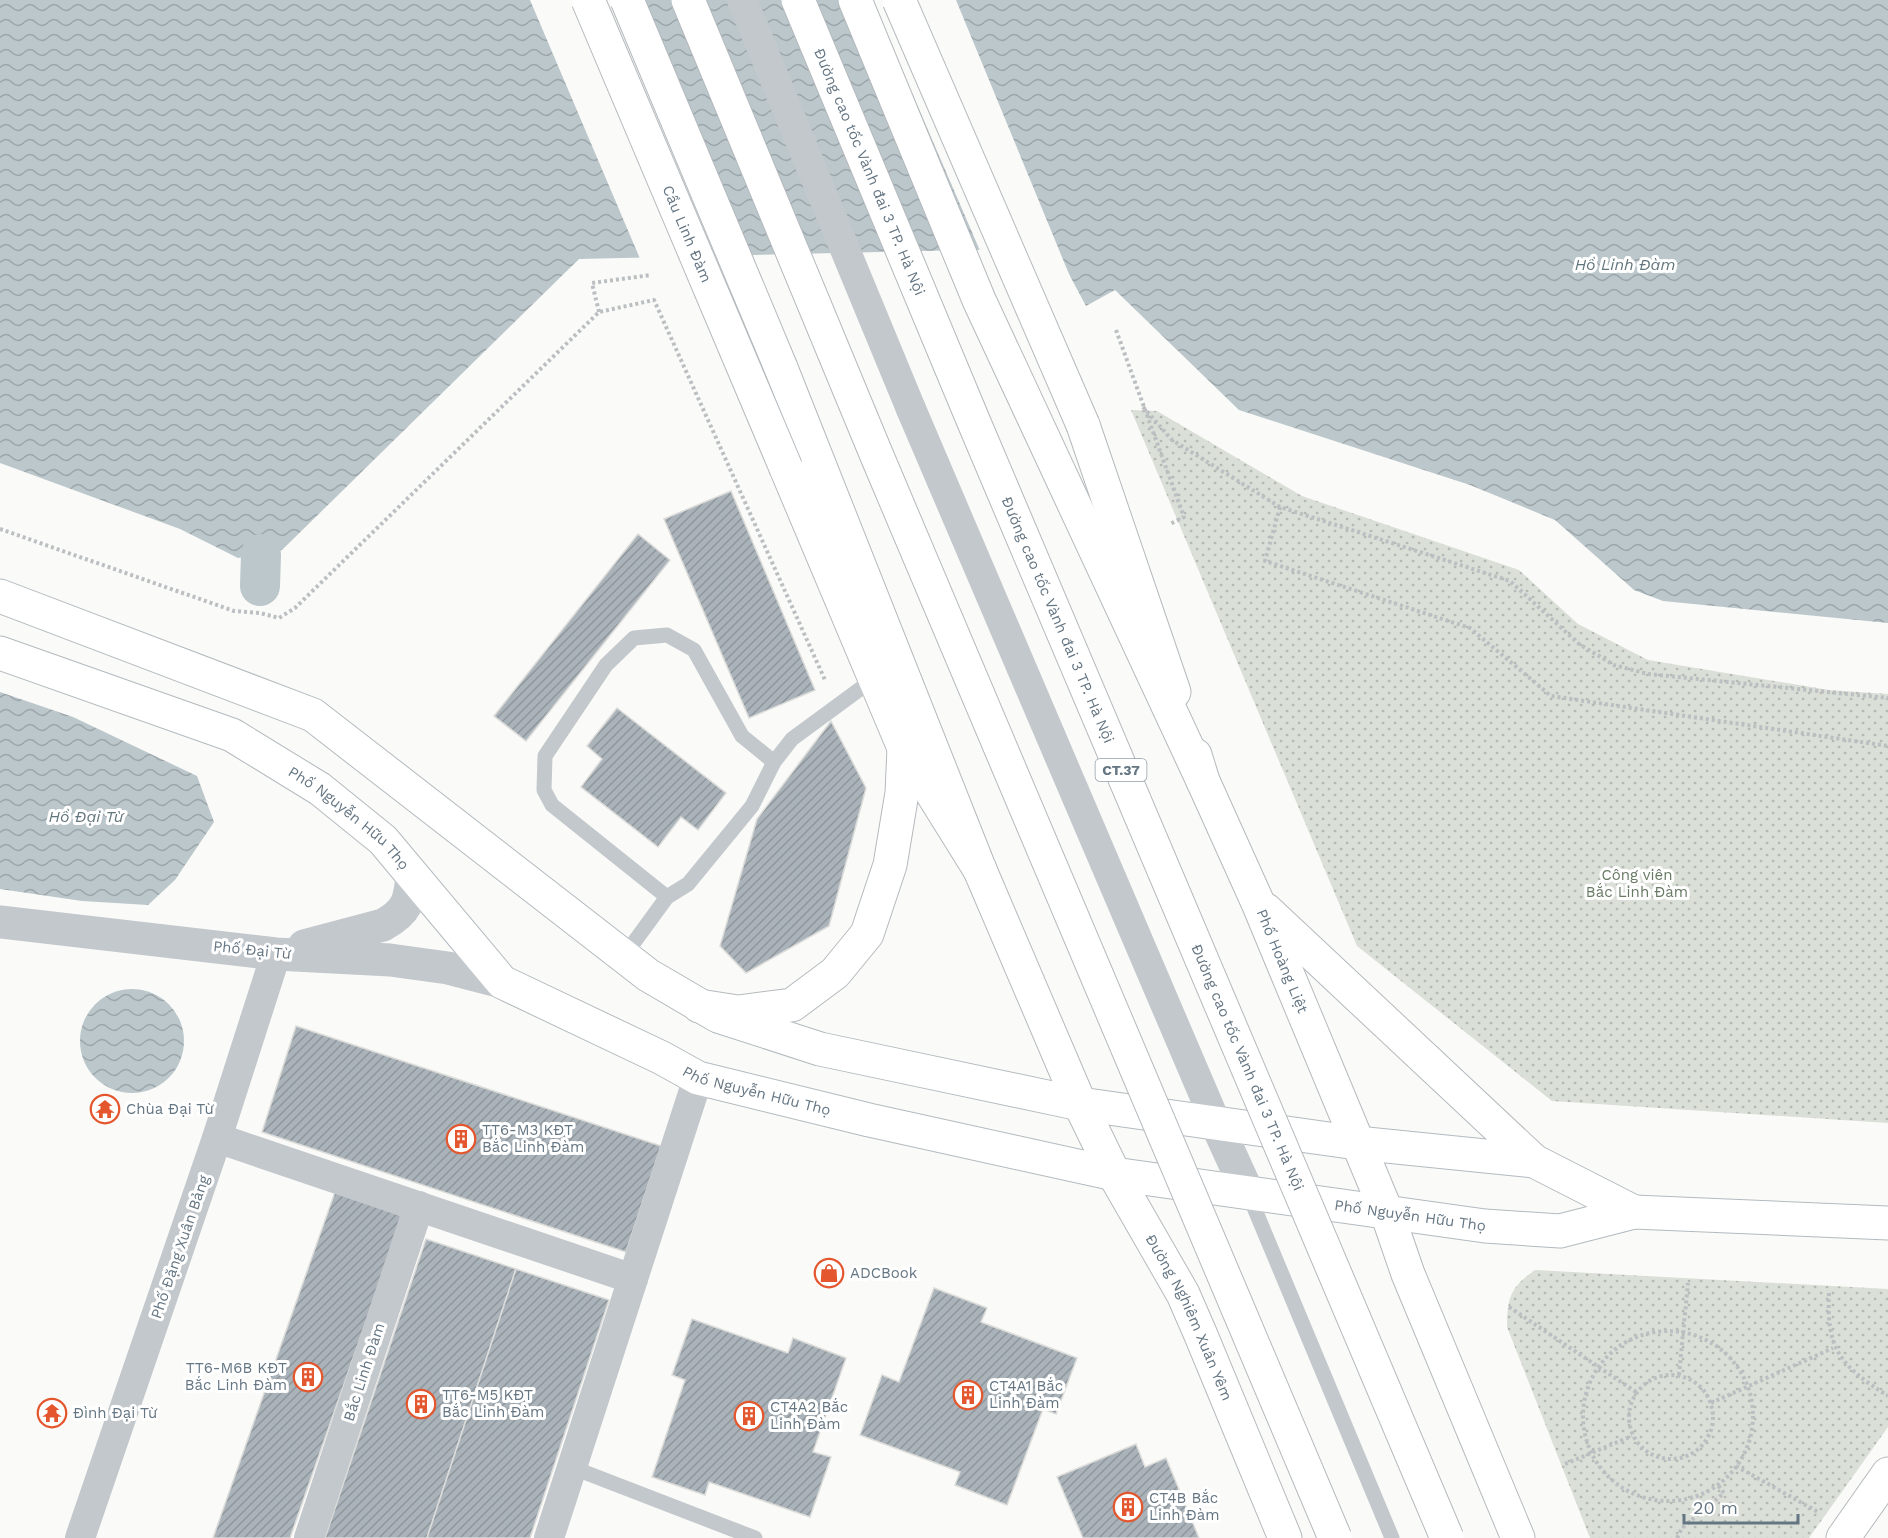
<svg xmlns="http://www.w3.org/2000/svg" width="1888" height="1538" font-family="'Work Sans',sans-serif">
	<style>
		.park { fill: url(#park-dots) }
		.water { fill: url(#water-waves) }
		.pier { fill: #fafaf8 }
		.lines { fill: none; stroke-linecap: round; stroke-linejoin: round }
		.canal { stroke: #bbc7cb; stroke-width: 40 }
		.building { fill: url(#building-hatch); stroke: #dcdcda; stroke-width: 1.5 }
		.secondary-casing { stroke: #b3babf; stroke-width: 35 }
		.primary-casing { stroke: #b5babe; stroke-width: 35 }
		.motorway-casing { stroke: #b4b9bd; stroke-width: 35 }
		.path { stroke: #bbbfc2; stroke-width: 4; stroke-dasharray: 3 3; stroke-linecap: butt }
		.service { stroke: #c3c8cc; stroke-width: 15 }
		.minor { stroke: #c3c8cc; stroke-width: 30 }
		.tertiary { stroke: #c3c8cc; stroke-width: 33 }
		.secondary { stroke: #fff; stroke-width: 33 }
		.primary { stroke: #fff; stroke-width: 33 }
		.motorway { stroke: #fff; stroke-width: 33 }
		.primary-bridge-casing { stroke: #b5babe; stroke-width: 35; stroke-linecap: butt }
		.motorway-bridge-casing { stroke: #b4b9bd; stroke-width: 35; stroke-linecap: butt }
		.minor-bridge { stroke: #c3c8cc; stroke-width: 30 }
		.primary-bridge { stroke: #fff; stroke-width: 33 }
		.motorway-bridge { stroke: #fff; stroke-width: 33 }
		.labels { text-anchor: middle; stroke-width: 6; stroke-linejoin: round; paint-order: stroke }
		.shield { fill: #fff; stroke: #939fa8; stroke-width: 1.5 }
		.shield-label { font-size: 14px; font-weight: bold; fill: #657683 }
		.street-label { font-size: 15px; fill: #657683; stroke: #fff }
		.park-label { font-size: 15px; fill: #687a64; stroke: #fff }
		.poi-label { font-size: 15px; fill: #657683; stroke: #fff; text-anchor: start }
		.water-label { font-size: 16px; font-style: italic; fill: #60757c; stroke: #fff }
	</style>
	<defs>
		<pattern id="park-dots" width="8" height="8" patternUnits="userSpaceOnUse" patternTransform="scale(1.5)"><rect width="8" height="8" fill="#dadfd7"/><path d="M2 2h.1M6 6h.1" fill="none" stroke="#b4b9b4" stroke-width="1.8" stroke-linecap="round"/></pattern>
		<pattern id="water-waves" width="16" height="10" patternUnits="userSpaceOnUse" patternTransform="scale(1.5)"><rect width="16" height="10" fill="#bbc7cb"/><path d="M0 5q4-4 8 0t8 0" fill="none" stroke="#9ca6aa"/></pattern>
		<pattern id="building-hatch" width="6" height="6" patternUnits="userSpaceOnUse" patternTransform="scale(1.5)"><rect width="6" height="6" fill="#aab3b9"/><path d="M-1 1l2-2M0 6l6-6M5 7l2-2" fill="none" stroke="#8e969c"/></pattern>
	</defs>
	<rect width="100%" height="100%" fill="#fafaf8"/>
	<g class="park">
		<path d="M1131 410 1157 411 1302 496 1519 570 1578 624 1648 660 1829 690 1888 694V1123L1552 1101 1357 946Z"/>
		<path d="M1535 1270 1888 1289V1427L1809 1538H1590L1507 1327C1507 1297 1511 1287 1535 1270Z"/>
	</g>
	<g class="water">
		<path d="M0 0H1888V623L1663 601 1634 590 1555 520 1470 485 1239 410 1115 290 1086 306 1055 248 579 259 282 550 238 558 180 529 0 463Z"/>
		<path d="M0 692 73 717 197 776 214 822 175 880 148 905 82 901 0 889Z"/>
		<circle cx="132" cy="1041" r="52"/>
	</g>
	<g class="pier">
		<path d="M530 0H616L725 259 641 261Z"/>
		<path d="M872 0H956L1083 308 1054 251 981 253Z"/>
	</g>
	<g class="lines">
		<path class="canal" d="M260 586 261 554"/>
	</g>
	<g class="building">
		<path d="M731 491 815 690 749 718 664 519Z"/>
		<path d="M638 534 670 560 526 741 494 716Z"/>
		<path d="M617 708 726 793 698 830 681 817 658 847 581 787 602 759 587 746Z"/>
		<path d="M831 721 866 788 829 926 746 973 720 946 757 819Z"/>
		<path d="M296 1026 661 1146 626 1252 262 1132Z"/>
		<path d="M335 1192 403 1216 290 1538H213Z"/>
		<path d="M426 1239 516 1269 427 1538H325Z"/>
		<path d="M516 1269 609 1300 530 1538H427Z"/>
		<path d="M934 1288 987 1308 981 1322 1077 1358 1056 1414 1043 1409 1007 1505 955 1485 960 1472 860 1435 882 1375 899 1382Z"/>
		<path d="M692 1319 788 1353 793 1338 846 1358 813 1452 831 1457 810 1517 709 1482 705 1495 652 1477 685 1380 672 1375Z"/>
		<path d="M1136 1444 1145 1467 1166 1458 1199 1538H1083L1057 1477Z"/>
	</g>
	<g class="lines">
		<g class="secondary-casing">
			<g id="secondary">
				<path d="M0 596 313 715 648 975 718 1016 820 1049 1080 1104 1357 1143 1534 1161 1634 1212"/>
				<path id="s1" d="M0 653 232 735 320 789 383 840 502 982 662 1058 698 1078 869 1120 1114 1174 1485 1226 1560 1231 1634 1212 1888 1223"/>
			</g>
		</g>
		<g class="primary-casing">
			<g id="primary">
				<path d="M1083 425 1174 692"/>
				<path id="s2" d="M786 468 904 748 980 870 1080 1104 1114 1174 1183 1294 1200 1333 1285 1538"/>
				<path id="s3" d="M1195 755 1203 781 1258 903 1387 1213 1408 1274 1518 1538"/>
				<path d="M1266 910 1534 1161"/>
				<path d="M699 1006 738 1012 792 1005 835 973 867 934 890 865 902 793 904 748"/>
				<path d="M1843 1538 1888 1474"/>
			</g>
		</g>
		<g class="motorway-casing">
			<g id="motorway">
				<path d="M855 0 979 300 1203 781"/>
				<path d="M781 368 980 870"/>
			</g>
		</g>
		<g class="path">
			<path d="M599 312 592 283 651 275"/>
			<path d="M1116 330 1184 517 1170 524"/>
			<path d="M1143 407 1172 440 1280 507 1510 581 1579 644 1614 665 1648 674 1888 698"/>
			<path d="M1280 507 1265 561 1470 628 1551 696 1888 746"/>
			<path d="M0 529 234 611 260 613 279 618 295 608 599 312 654 300 825 680"/>
			<path d="M1829 1293C1826 1350 1841 1366 1888 1396"/>
			<path d="M1509 1307 1636 1392"/>
			<circle cx="1668" cy="1416" r="85"/>
			<circle cx="1671" cy="1417" r="42"/>
			<path d="M1679 1375 1688 1283"/>
			<path d="M1711 1403 1833 1348"/>
			<path d="M1565 1464 1632 1436"/>
			<path d="M1736 1466 1818 1512"/>
			<path d="M1677 1538 1682 1528 1724 1493 1717 1484"/>
		</g>
		<g class="service">
			<path d="M667 897 552 805 544 790 545 756 606 665 634 638 667 635 694 650 742 736 774 762"/>
			<path d="M624 956 667 897 688 884 752 806 774 762 792 739 875 678"/>
			<path d="M1248 1193 1392 1538"/>
			<path d="M571 1467 755 1538"/>
		</g>
		<g class="minor">
			<path d="M911 409 1216 1123"/>
			<path d="M217 1138 633 1279"/>
			<path d="M80 1538 217 1138 276 954"/>
			<path d="M309 1538 419 1206"/>
			<path d="M549 1538 698 1078"/>
		</g>
		<g class="tertiary">
			<path d="M0 922 276 954 390 960 448 968 502 982"/>
			<path d="M304 946 383 925C407 912 410 901 412 875"/>
			<path d="M1216 1123 1248 1193"/>
		</g>
		<use href="#secondary" class="secondary"/>
		<use href="#primary" class="primary"/>
		<use href="#motorway" class="motorway"/>
		<g class="primary-bridge-casing">
			<g id="primary-bridge">
				<path id="s4" d="M588 0 786 468"/>
				<path d="M899 0 1083 425"/>
			</g>
		</g>
		<g class="motorway-bridge-casing">
			<g id="motorway-bridge">
				<path d="M627 0 781 368"/>
				<path d="M688 0 877 456 1335 1538"/>
				<path id="s5" d="M798 0 973 420 1447 1538"/>
			</g>
		</g>
		<path class="minor-bridge" d="M742 0 911 409"/>
		<use href="#primary-bridge" class="primary-bridge"/>
		<use href="#motorway-bridge" class="motorway-bridge"/>
	</g>
	<defs>
		<g id="temple-ring" transform="scale(1.5)"><circle r="9.5" fill="#fff" stroke="#e4572e" stroke-width="1.5"/><path d="M0-6L5-2H3V0L6.5 2.5H4V6H1.5V3h-3V6H-4V2.5H-6.5L-3 0V-2H-5Z" fill="#e4572e"/></g>
		<g id="building-ring" transform="scale(1.5)"><circle r="9.5" fill="#fff" stroke="#e4572e" stroke-width="1.5"/><path d="M-4-6H4V6H1V3H-1V6H-4ZM-2.5-4.3h1.7v1.8h-1.7ZM.8-4.3h1.7v1.8H.8ZM-2.5-1h1.7V.8h-1.7ZM.8-1h1.7V.8H.8Z" fill="#e4572e"/></g>
		<g id="shop-ring" transform="scale(1.5)"><circle r="9.5" fill="#fff" stroke="#e4572e" stroke-width="1.5"/><path d="M-5-2.5h2.3a2.7 3.5 0 0 1 5.4 0H5L5.5 6h-11ZM-1.5-2.5h3a1.5 2.3 0 0 0-3 0Z" fill="#e4572e"/></g>
	</defs>
	<g fill-rule="evenodd">
		<use href="#temple-ring" x="105" y="1109"/>
		<use href="#building-ring" x="461" y="1139"/>
		<use href="#shop-ring" x="829" y="1273"/>
		<use href="#building-ring" x="308" y="1377"/>
		<use href="#building-ring" x="968" y="1395"/>
		<use href="#building-ring" x="421" y="1404"/>
		<use href="#temple-ring" x="52" y="1413"/>
		<use href="#building-ring" x="749" y="1416"/>
		<use href="#building-ring" x="1128" y="1507"/>
	</g>
	<g class="labels">
		<rect class="shield" x="1095.5" y="759" width="51" height="22" rx="4.5"/>
		<g class="shield-label">
			<text x="1121" y="775">CT.37</text>
		</g>
		<g class="street-label">
			<text dy="5" stroke="none"><textPath href="#s5" startOffset="186">Đường cao tốc Vành đai 3 TP. Hà Nội</textPath></text>
			<text dy="5" stroke="none"><textPath href="#s4" startOffset="254">Cầu Linh Đàm</textPath></text>
			<text dy="5" stroke="none"><textPath href="#s5" startOffset="672">Đường cao tốc Vành đai 3 TP. Hà Nội</textPath></text>
			<text dy="5" stroke="none"><textPath href="#s1" startOffset="390">Phố Nguyễn Hữu Thọ</textPath></text>
			<text transform="translate(252 950) rotate(6)" y="5">Phố Đại Từ</text>
			<text dy="5" stroke="none"><textPath href="#s3" startOffset="224">Phố Hoàng Liệt</textPath></text>
			<text dy="5" stroke="none"><textPath href="#s5" startOffset="1158">Đường cao tốc Vành đai 3 TP. Hà Nội</textPath></text>
			<text dy="5" stroke="none"><textPath href="#s1" startOffset="894">Phố Nguyễn Hữu Thọ</textPath></text>
			<text dy="5" stroke="none"><textPath href="#s1" startOffset="1560">Phố Nguyễn Hữu Thọ</textPath></text>
			<text transform="translate(180 1247) rotate(-71)" y="5">Phố Đặng Xuân Bảng</text>
			<text dy="5" stroke="none"><textPath href="#s2" startOffset="942">Đường Nghiêm Xuân Yêm</textPath></text>
			<text transform="translate(364 1372) rotate(-72)" y="5">Bắc Linh Đàm</text>
		</g>
		<g class="park-label">
			<text x="1637" y="880">Công viên<tspan x="1637" dy="17">Bắc Linh Đàm</tspan></text>
		</g>
		<g class="poi-label">
			<text x="126" y="1114">Chùa Đại Từ</text>
			<text x="482" y="1135">TT6-M3 KĐT<tspan x="482" dy="17">Bắc Linh Đàm</tspan></text>
			<text x="850" y="1278">ADCBook</text>
			<text x="287" y="1373" text-anchor="end">TT6-M6B KĐT<tspan x="287" dy="17">Bắc Linh Đàm</tspan></text>
			<text x="989" y="1391">CT4A1 Bắc<tspan x="989" dy="17">Linh Đàm</tspan></text>
			<text x="442" y="1400">TT6-M5 KĐT<tspan x="442" dy="17">Bắc Linh Đàm</tspan></text>
			<text x="770" y="1412">CT4A2 Bắc<tspan x="770" dy="17">Linh Đàm</tspan></text>
			<text x="73" y="1418">Đình Đại Từ</text>
			<text x="1149" y="1503">CT4B Bắc<tspan x="1149" dy="17">Linh Đàm</tspan></text>
		</g>
		<g class="water-label">
			<text x="1625" y="270">Hồ Linh Đàm</text>
			<text x="86" y="822">Hồ Đại Từ</text>
		</g>
	</g>
	<path d="M1684 1514v9h114v-9" fill="none" stroke="#657683" stroke-width="3"/>
	<text x="1693" y="1514" font-size="18" fill="#657683" stroke="#ffffff" stroke-width="4.5" paint-order="stroke">20 m</text>
</svg>
